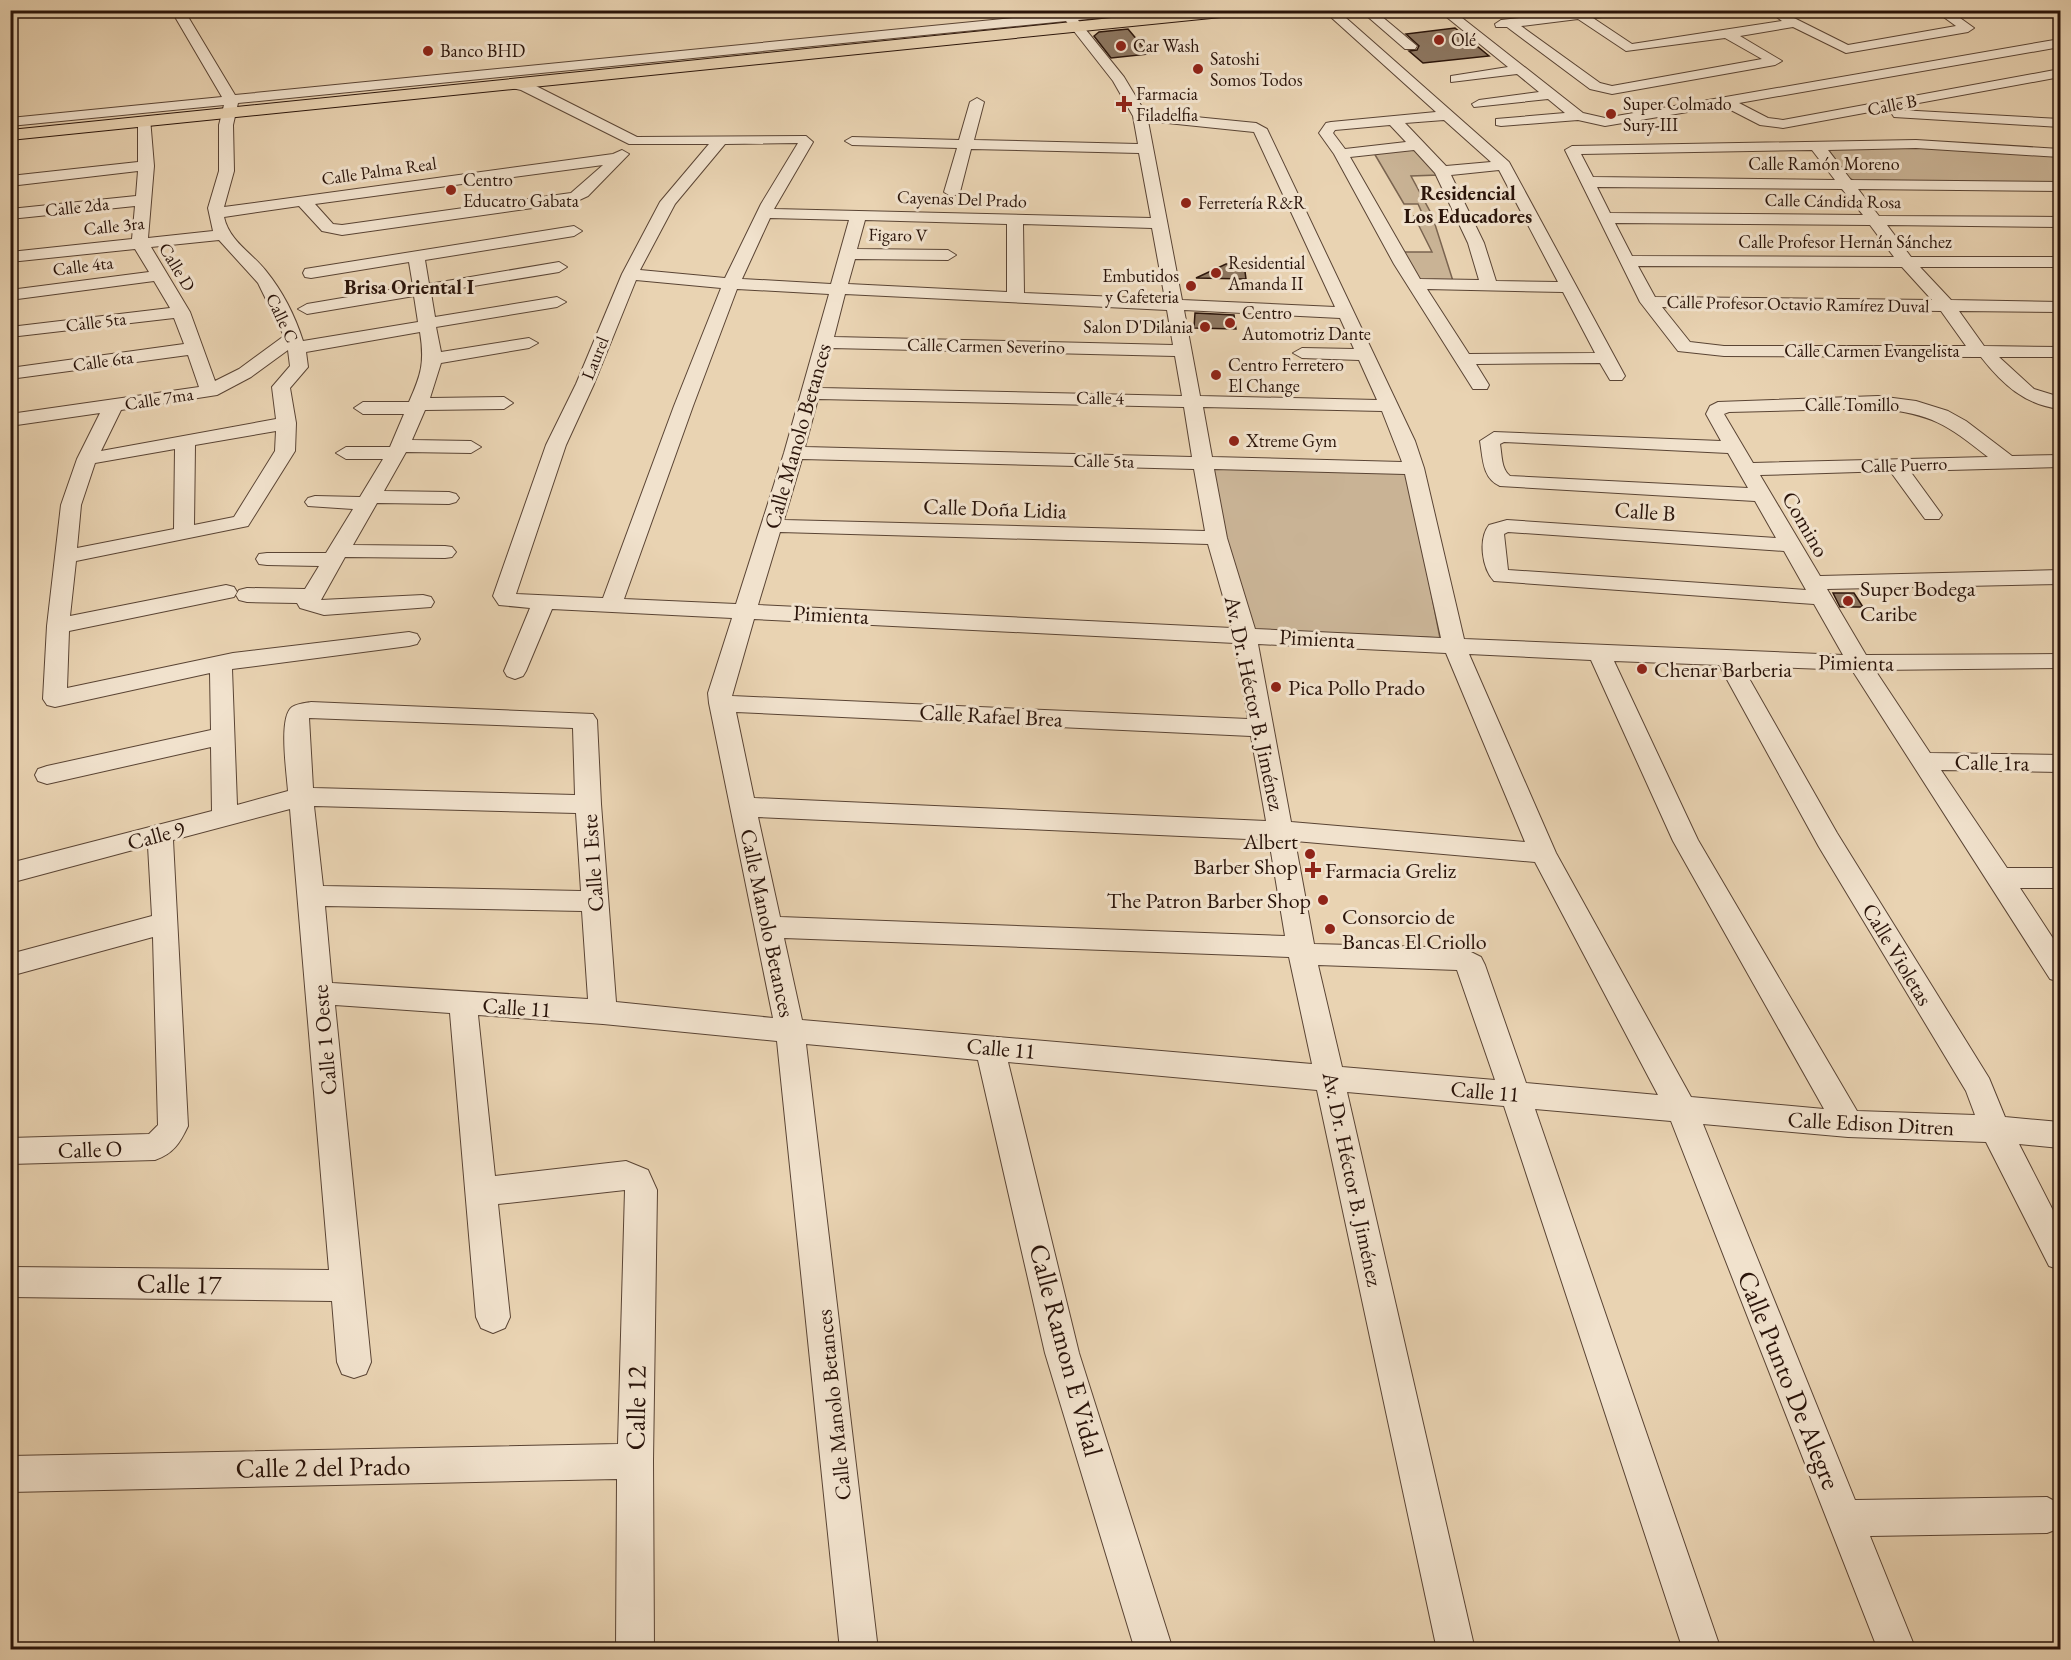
<svg xmlns="http://www.w3.org/2000/svg" width="2071" height="1660" font-family="'EB Garamond',serif">
	<style>
		.green { fill: #c9b395; stroke: #7a6450; stroke-width: 1.5 }
		.building { fill: #8d7761; stroke: #2a140a; stroke-width: 1.5 }
		.lines { fill: none; stroke-linecap: round; stroke-linejoin: round }
		.minor-casing { stroke: #5a4434; stroke-width: 2 }
		.major-casing { stroke: #2a140a; stroke-width: 2 }
		.minor { fill: #f1e2cd; fill-rule: evenodd }
		.major { fill: #e9d3b2; fill-rule: evenodd }
		.poi-dot { fill: #8f2418; stroke: #f1e2cd; stroke-width: 2 }
		.labels { text-anchor: middle; stroke-width: 6; stroke-linejoin: round; paint-order: stroke }
		.far-poi-label { font-size: 18px; fill: #2a140a; stroke: #f1e2cd; text-anchor: start }
		.far-street-label { font-size: 18px; fill: #2a140a; stroke: #f1e2cd }
		.far-neighbourhood-label { font-size: 20px; font-weight: bold; fill: #2a140a; stroke: #f1e2cd }
		.street-label { font-size: 22px; fill: #2a140a; stroke: #f1e2cd }
		.poi-label { font-size: 22px; fill: #2a140a; stroke: #f1e2cd; text-anchor: start }
		.near-street-label { font-size: 27px; fill: #2a140a; stroke: #f1e2cd }
	</style>
	<rect width="100%" height="100%" fill="#e9d3b2"/>
	<filter id="stains"><feTurbulence type="fractalNoise" baseFrequency=".00333" numOctaves="4"/><feColorMatrix values="0 0 0 0 .2 0 0 0 0 .09 0 0 0 0 .02 0 0 0 .5 -.17"/></filter>
	<radialGradient id="worn" r=".72"><stop offset=".6" stop-color="#630" stop-opacity="0"/><stop offset="1" stop-color="#630" stop-opacity=".3"/></radialGradient>
	<g class="green">
		<path d="M1917 146 2060 155V183L1856 182 1849 178 1827 148Z"/>
		<path d="M1413 148 1438 175 1411 176 1432 215 1453 281H1420L1402 252H1432L1414 216 1423 215 1418 204H1404L1374 153Z"/>
		<path d="M1407 467 1440 638 1244 629 1212 468Z"/>
	</g>
	<g class="building">
		<path d="M1455 28 1489 56 1423 63 1409 51 1417 50 1419 46 1406 34Z"/>
		<path d="M1128 29 1149 54 1111 58 1094 36 1099 32Z"/>
		<path d="M1226 264H1244L1246 279 1196 278Z"/>
		<path d="M1195 313 1234 315 1236 329 1194 328Z"/>
		<path d="M1833 593H1854L1863 607H1840Z"/>
	</g>
	<g class="lines">
		<g class="minor-casing">
			<g id="minor">
				<path d="M171 10H184L235 95 1094 10H1143L1137 14 1078 20 1124 77 1145 112 1256 123 1267 129 1415 441 1424 468 1464 639 1843 655 1814 604 1494 581C1482 569 1478 539 1489 525L1507 520 1776 538 1755 501 1500 486C1482 478 1483 458 1480 441L1494 432 1721 441 1706 414 1710 406 1718 402 1878 396 1916 401 1948 411 1966 421 2012 456 2060 455V467L1910 471 1942 515 1939 519H1925L1890 471 1760 475 1820 576 2060 570V584L1827 589 1866 655 2060 654V668L1875 670 1930 753 2060 755V772L1941 770 2007 868H2060V888H2020L2060 949V982L2050 979 1852 670 1742 666 1837 833 1989 1078 2005 1117 2060 1122V1148L2019 1144 2060 1224V1270L2049 1266 1986 1142 1848 1137 1703 1124 1855 1500 2047 1497 2060 1504V1528L2047 1533 1870 1536 1916 1650H1878L1671 1121 1535 1109 1721 1650H1683L1504 1106 1347 1092 1475 1650H1437L1317 1090 1008 1062 1079 1353 1173 1650H1135L1045 1353 978 1060 806 1044 878 1650H840L777 1041 603 1024 478 1015 495 1176 626 1161 648 1170 657 1190 653 1461 654 1650H616L617 1479 10 1492V1456L618 1444 625 1190 498 1204 510 1317 505 1328 493 1333 481 1328 476 1317 450 1013 335 1005 371 1362 366 1374 354 1378 342 1374 337 1362 332 1301 10 1297V1267L329 1270 290 809 173 840 188 1126C180 1143 173 1154 155 1160L10 1164V1138L149 1134 158 1125 153 937 10 976V954L152 916 148 846 10 883V863L212 811 211 747 47 784 38 781 35 775 38 769 47 766 211 730 210 673 55 707 47 705 43 699 47 626 61 505 77 459 100 413 10 426V414L199 387 188 355 10 379V368L184 344 174 318 10 337V327L170 308 154 281 10 300V290L149 272 135 249 10 262V252L132 239 135 206 10 219V209L136 196 138 171 10 186V176L138 162V121L140 118H150L154 166 148 238 213 231 208 208 219 171V125L224 105 10 126V118L222 97ZM1066 21 1113 81 1133 116 1138 144 974 140 984 102 977 98 970 102 959 140 852 137 845 141 852 145 957 148 944 192 952 197 960 192 971 149 1139 153 1151 218 774 209 813 142 806 136 637 137 530 83 512 80 505 84 507 87 521 90 629 144H709L660 202 622 274 576 384 546 445 493 596 499 605 530 608 504 671 507 676 515 679 523 676 526 671 552 609 732 618 708 693 709 703 773 1018 616 1002 601 804 597 720 593 714 311 702C305 703 297 704 292 707 278 717 287 774 288 791L237 805 232 669 409 646 417 644 420 639 417 634 409 632 233 653 67 688 69 631 234 597 237 592 234 587 226 585 70 616 76 561 248 526 295 451 296 423 290 388 308 367 306 352 420 332C425 363 421 375 409 402H363L354 408 363 414H404L390 447H346L336 453 346 459H383L360 497 315 496 308 498 305 502 308 506 353 509 326 553H267L259 554 256 559 259 564 267 565 319 566 305 589 247 588 239 590 236 595 239 600 247 602 297 603 300 608 324 615 431 607 434 602 431 597 423 595 321 600 345 557 445 558 452 557 456 552 452 547 445 546 353 545 377 503 449 504 456 502 459 498 456 494 449 492 384 491 406 452 471 453 481 447 471 441 412 440 425 410 504 409 513 403 504 397 430 398 441 363 529 348 538 343 529 338 441 352 436 327 557 307 566 302 557 297 435 317 431 293 559 272 567 267 559 262 429 284 425 260 574 236 582 231 574 226 305 269 303 273 305 277 311 278 409 262 413 286 307 304 298 309 307 314 414 296 418 322 303 341C295 316 283 292 266 271 252 253 229 241 224 217L299 206 322 231 342 235 575 202 588 196 629 154 622 150 613 154 224 207 234 171 233 125 238 103ZM1148 121 1254 132 1335 307 1182 300ZM798 143 761 204 725 278 640 270 675 204 725 144ZM603 165 571 193 342 225 333 224 315 204ZM770 218 849 220 831 284 742 279ZM865 220 1007 224V292L848 284 855 259 948 260 956 255 948 250 857 249ZM1023 224 1152 228 1165 299 1024 293ZM219 240 258 283 284 336 239 369 215 381 190 312 151 247ZM636 280 721 288 674 406 603 598 516 594 566 445 594 384ZM737 289 829 294 784 453 736 604 624 599 693 406ZM845 294 1167 310 1173 345 834 337ZM1184 310 1340 318 1354 349 1302 348 1293 353 1302 358 1359 360 1377 400 1200 396ZM831 348 1175 356 1182 396 821 388ZM288 350 290 366 272 387 276 419 101 451 121 410 217 395 251 377ZM818 399 1184 407 1192 457 805 447ZM1203 407 1382 411 1402 462 1212 457ZM1878 408C1933 415 1945 423 1988 457L1753 463 1724 414 1729 412ZM276 431 275 451 234 517 194 525 195 445ZM1504 442 1728 453 1748 488 1510 476C1501 469 1502 455 1500 444ZM175 449 174 529 77 548 81 505 95 463ZM802 459 1194 469 1205 531 784 520ZM1214 469 1405 474 1441 638 1255 629 1227 538ZM780 532 1208 544 1232 628 758 605ZM1508 532 1784 551 1806 590 1508 570 1504 534ZM754 619 1235 643 1248 719 732 696ZM1258 644 1446 653 1525 842 1291 822ZM1469 654 1591 660 1673 841 1824 1109 1691 1097 1556 853ZM1614 661 1719 665 1819 847 1966 1091 1975 1115 1857 1111 1698 840ZM736 712 1251 736 1266 821 754 798ZM309 718 573 728 575 795 313 788ZM314 806 576 813 581 891 323 886ZM758 817 1269 840 1285 936 780 917ZM1295 841 1535 862 1658 1095 1526 1083 1485 965 1481 957 1463 948 1314 944ZM325 906 582 911 588 999 332 983ZM784 938 1289 957 1312 1064 802 1020ZM1318 965 1457 970 1495 1080 1342 1067Z"/>
				<path d="M1323 10H1337L1509 162 1625 376 1622 380H1610L1600 363 1476 364 1489 385 1487 389H1473L1394 264 1334 154 1319 133 1326 123 1331 122 1436 112ZM1444 120 1491 162 1446 166 1405 123ZM1390 125 1406 142 1345 149 1333 133 1335 130ZM1414 150 1435 173 1468 243 1479 280 1420 279 1350 157ZM1499 170 1558 282 1496 281 1484 243 1451 175ZM1427 289 1563 292 1595 353 1469 354Z"/>
				<path d="M1360 10H1374L1417 46 1415 49H1405Z"/>
				<path d="M1438 10H1452L1583 113 1605 118 2060 39V47L1739 103 1768 118 1783 120 2060 69V77L1783 128 1760 125 1723 106 1605 126 1578 120 1501 126 1496 125V119L1565 113 1548 99 1474 107 1472 104 1479 100 1539 92 1517 74 1451 82V76L1508 67Z"/>
				<path d="M1590 10H1635L1629 14 1593 18 1632 44 1782 21 1774 15 1780 11 1848 45 1956 26 1934 10H1949L1974 28 1968 32 1846 53 1793 27 1740 36 1782 61 1775 65 1612 94 1590 89 1507 27H1496L1495 24 1501 20ZM1578 19 1626 51 1725 38 1762 59 1612 86 1600 83 1521 26Z"/>
				<path d="M1850 10H1895C1886 17 1859 17 1850 10Z"/>
				<path d="M1899 110 2060 119V127L1894 117 1892 114Z"/>
				<path d="M1916 140 2060 149V157L1916 148 1828 150 1851 180 2060 182V191L1858 189 1879 216 2060 217V227L1887 225 1911 257H2060V267H1920L1951 300 2060 302V312L1959 311 1984 346 2060 347V357H1999L2034 389 2060 397V409C2025 405 2002 384 1981 357L1724 356 1678 351 1640 302 1565 150 1572 146ZM1812 150 1835 180 1593 177 1581 154ZM1597 187 1842 189 1863 215 1610 213ZM1615 223 1870 225 1894 257 1632 256ZM1638 266 1902 267 1932 300 1655 297ZM1662 307 1941 311 1966 346H1724L1690 342Z"/>
			</g>
		</g>
		<g class="major-casing">
			<path id="major" d="M1190 10H1248L1241 15 10 140V130Z"/>
		</g>
		<use href="#minor" class="minor"/>
		<use href="#major" class="major"/>
	</g>
	<g class="poi-dot">
		<circle cx="1439" cy="40" r="6"/>
		<circle cx="1121" cy="46" r="6"/>
		<circle cx="428" cy="51" r="6"/>
		<circle cx="1198" cy="69" r="6"/>
		<path d="M1121 95h6v6h6v6h-6v6h-6v-6h-6v-6h6z"/>
		<circle cx="1611" cy="114" r="6"/>
		<circle cx="451" cy="190" r="6"/>
		<circle cx="1186" cy="203" r="6"/>
		<circle cx="1216" cy="273" r="6"/>
		<circle cx="1191" cy="286" r="6"/>
		<circle cx="1230" cy="323" r="6"/>
		<circle cx="1205" cy="327" r="6"/>
		<circle cx="1216" cy="375" r="6"/>
		<circle cx="1234" cy="441" r="6"/>
		<circle cx="1848" cy="601" r="6"/>
		<circle cx="1642" cy="669" r="6"/>
		<circle cx="1276" cy="687" r="6"/>
		<circle cx="1310" cy="854" r="6"/>
		<path d="M1310 861h6v6h6v6h-6v6h-6v-6h-6v-6h6z"/>
		<circle cx="1323" cy="900" r="6"/>
		<circle cx="1330" cy="929" r="6"/>
	</g>
	<g class="labels">
		<g class="far-poi-label">
			<text x="1451" y="46">Olé</text>
			<text x="1133" y="52">Car Wash</text>
			<text x="440" y="57">Banco BHD</text>
			<text x="1210" y="65">Satoshi<tspan x="1210" dy="21">Somos Todos</tspan></text>
			<text x="1136" y="100">Farmacia<tspan x="1136" dy="21">Filadelfia</tspan></text>
			<text x="1623" y="110">Super Colmado<tspan x="1623" dy="21">Sury-III</tspan></text>
			<text x="463" y="186">Centro<tspan x="463" dy="21">Educatro Gabata</tspan></text>
			<text x="1198" y="209">Ferretería R&amp;R</text>
			<text x="1228" y="269">Residential<tspan x="1228" dy="21">Amanda II</tspan></text>
			<text x="1179" y="282" text-anchor="end">Embutidos<tspan x="1179" dy="21">y Cafeteria</tspan></text>
			<text x="1242" y="319">Centro<tspan x="1242" dy="21">Automotriz Dante</tspan></text>
			<text x="1193" y="333" text-anchor="end">Salon D'Dilania</text>
			<text x="1228" y="371">Centro Ferretero<tspan x="1228" dy="21">El Change</tspan></text>
			<text x="1246" y="447">Xtreme Gym</text>
		</g>
		<g class="far-street-label">
			<text transform="translate(1892 105) rotate(-11)" y="6">Calle B</text>
			<text x="1824" y="170">Calle Ramón Moreno</text>
			<text transform="translate(379 171) rotate(-8)" y="6">Calle Palma Real</text>
			<text transform="translate(962 199) rotate(2)" y="6">Cayenas Del Prado</text>
			<text transform="translate(1833 201) rotate(1)" y="6">Calle Cándida Rosa</text>
			<text transform="translate(77 207) rotate(-6)" y="6">Calle 2da</text>
			<text transform="translate(114 226) rotate(-6)" y="6">Calle 3ra</text>
			<text transform="translate(898 235) rotate(1)" y="6">Figaro V</text>
			<text x="1845" y="248">Calle Profesor Hernán Sánchez</text>
			<text transform="translate(83 266) rotate(-7)" y="6">Calle 4ta</text>
			<text transform="translate(177 267) rotate(59)" y="6">Calle D</text>
			<text transform="translate(1798 304) rotate(1)" y="6">Calle Profesor Octavio Ramírez Duval</text>
			<text transform="translate(282 318) rotate(65)" y="6">Calle C</text>
			<text transform="translate(96 322) rotate(-7)" y="6">Calle 5ta</text>
			<text transform="translate(986 346) rotate(1)" y="6">Calle Carmen Severino</text>
			<text x="1872" y="357">Calle Carmen Evangelista</text>
			<text transform="translate(595 358) rotate(-68)" y="6">Laurel</text>
			<text transform="translate(103 361) rotate(-8)" y="6">Calle 6ta</text>
			<text transform="translate(1100 398) rotate(1)" y="6">Calle 4</text>
			<text transform="translate(159 399) rotate(-9)" y="6">Calle 7ma</text>
			<text x="1852" y="411">Calle Tomillo</text>
			<text transform="translate(1104 461) rotate(1)" y="6">Calle 5ta</text>
			<text transform="translate(1904 465) rotate(-2)" y="6">Calle Puerro</text>
		</g>
		<g class="far-neighbourhood-label">
			<text x="1468" y="200">Residencial<tspan x="1468" dy="23">Los Educadores</tspan></text>
			<text x="409" y="294">Brisa Oriental I</text>
		</g>
		<g class="street-label">
			<text transform="translate(797 436) rotate(-74)" y="8">Calle Manolo Betances</text>
			<text transform="translate(995 508) rotate(2)" y="8">Calle Doña Lidia</text>
			<text transform="translate(1645 511) rotate(4)" y="8">Calle B</text>
			<text transform="translate(1806 524) rotate(60)" y="8">Comino</text>
			<text transform="translate(831 614) rotate(3)" y="8">Pimienta</text>
			<text transform="translate(1317 638) rotate(3)" y="8">Pimienta</text>
			<text transform="translate(1856 662) rotate(1)" y="8">Pimienta</text>
			<text transform="translate(1255 703) rotate(78)" y="8">Av. Dr. Héctor B. Jiménez</text>
			<text transform="translate(991 715) rotate(3)" y="8">Calle Rafael Brea</text>
			<text transform="translate(1992 762) rotate(1)" y="8">Calle 1ra</text>
			<text transform="translate(156 835) rotate(-15)" y="8">Calle 9</text>
			<text transform="translate(592 863) rotate(-94)" y="8">Calle 1 Este</text>
			<text transform="translate(768 923) rotate(78)" y="8">Calle Manolo Betances</text>
			<text transform="translate(1898 954) rotate(59)" y="8">Calle Violetas</text>
			<text transform="translate(517 1007) rotate(4)" y="8">Calle 11</text>
			<text transform="translate(324 1040) rotate(-95)" y="8">Calle 1 Oeste</text>
			<text transform="translate(1001 1048) rotate(5)" y="8">Calle 11</text>
			<text transform="translate(1485 1091) rotate(5)" y="8">Calle 11</text>
			<text transform="translate(1871 1123) rotate(3)" y="8">Calle Edison Ditren</text>
			<text transform="translate(90 1149) rotate(-2)" y="8">Calle O</text>
			<text transform="translate(1353 1179) rotate(78)" y="8">Av. Dr. Héctor B. Jiménez</text>
			<text transform="translate(833 1405) rotate(-96)" y="8">Calle Manolo Betances</text>
		</g>
		<g class="poi-label">
			<text x="1860" y="596">Super Bodega<tspan x="1860" dy="25">Caribe</tspan></text>
			<text x="1654" y="677">Chenar Barberia</text>
			<text x="1288" y="695">Pica Pollo Prado</text>
			<text x="1298" y="849" text-anchor="end">Albert<tspan x="1298" dy="25">Barber Shop</tspan></text>
			<text x="1325" y="878">Farmacia Greliz</text>
			<text x="1311" y="908" text-anchor="end">The Patron Barber Shop</text>
			<text x="1342" y="924">Consorcio de<tspan x="1342" dy="25">Bancas El Criollo</tspan></text>
		</g>
		<g class="near-street-label">
			<text transform="translate(179 1284) rotate(1)" y="9">Calle 17</text>
			<text transform="translate(1066 1350) rotate(75)" y="9">Calle Ramon E Vidal</text>
			<text transform="translate(1789 1380) rotate(68)" y="9">Calle Punto De Alegre</text>
			<text transform="translate(636 1408) rotate(-89)" y="9">Calle 12</text>
			<text transform="translate(323 1467) rotate(-1)" y="9">Calle 2 del Prado</text>
		</g>
	</g>
	<rect width="2071" height="1660" fill="none" stroke="#e9d3b2" stroke-width="36"/>
	<rect x="12" y="12" width="2047" height="1636" fill="none" stroke="#2a140a" stroke-width="3"/>
	<rect x="18" y="18" width="2035" height="1624" fill="none" stroke="#2a140a" stroke-width="1.5"/>
	<rect width="100%" height="100%" filter="url(#stains)"/>
	<rect width="100%" height="100%" fill="url(#worn)"/>
</svg>
